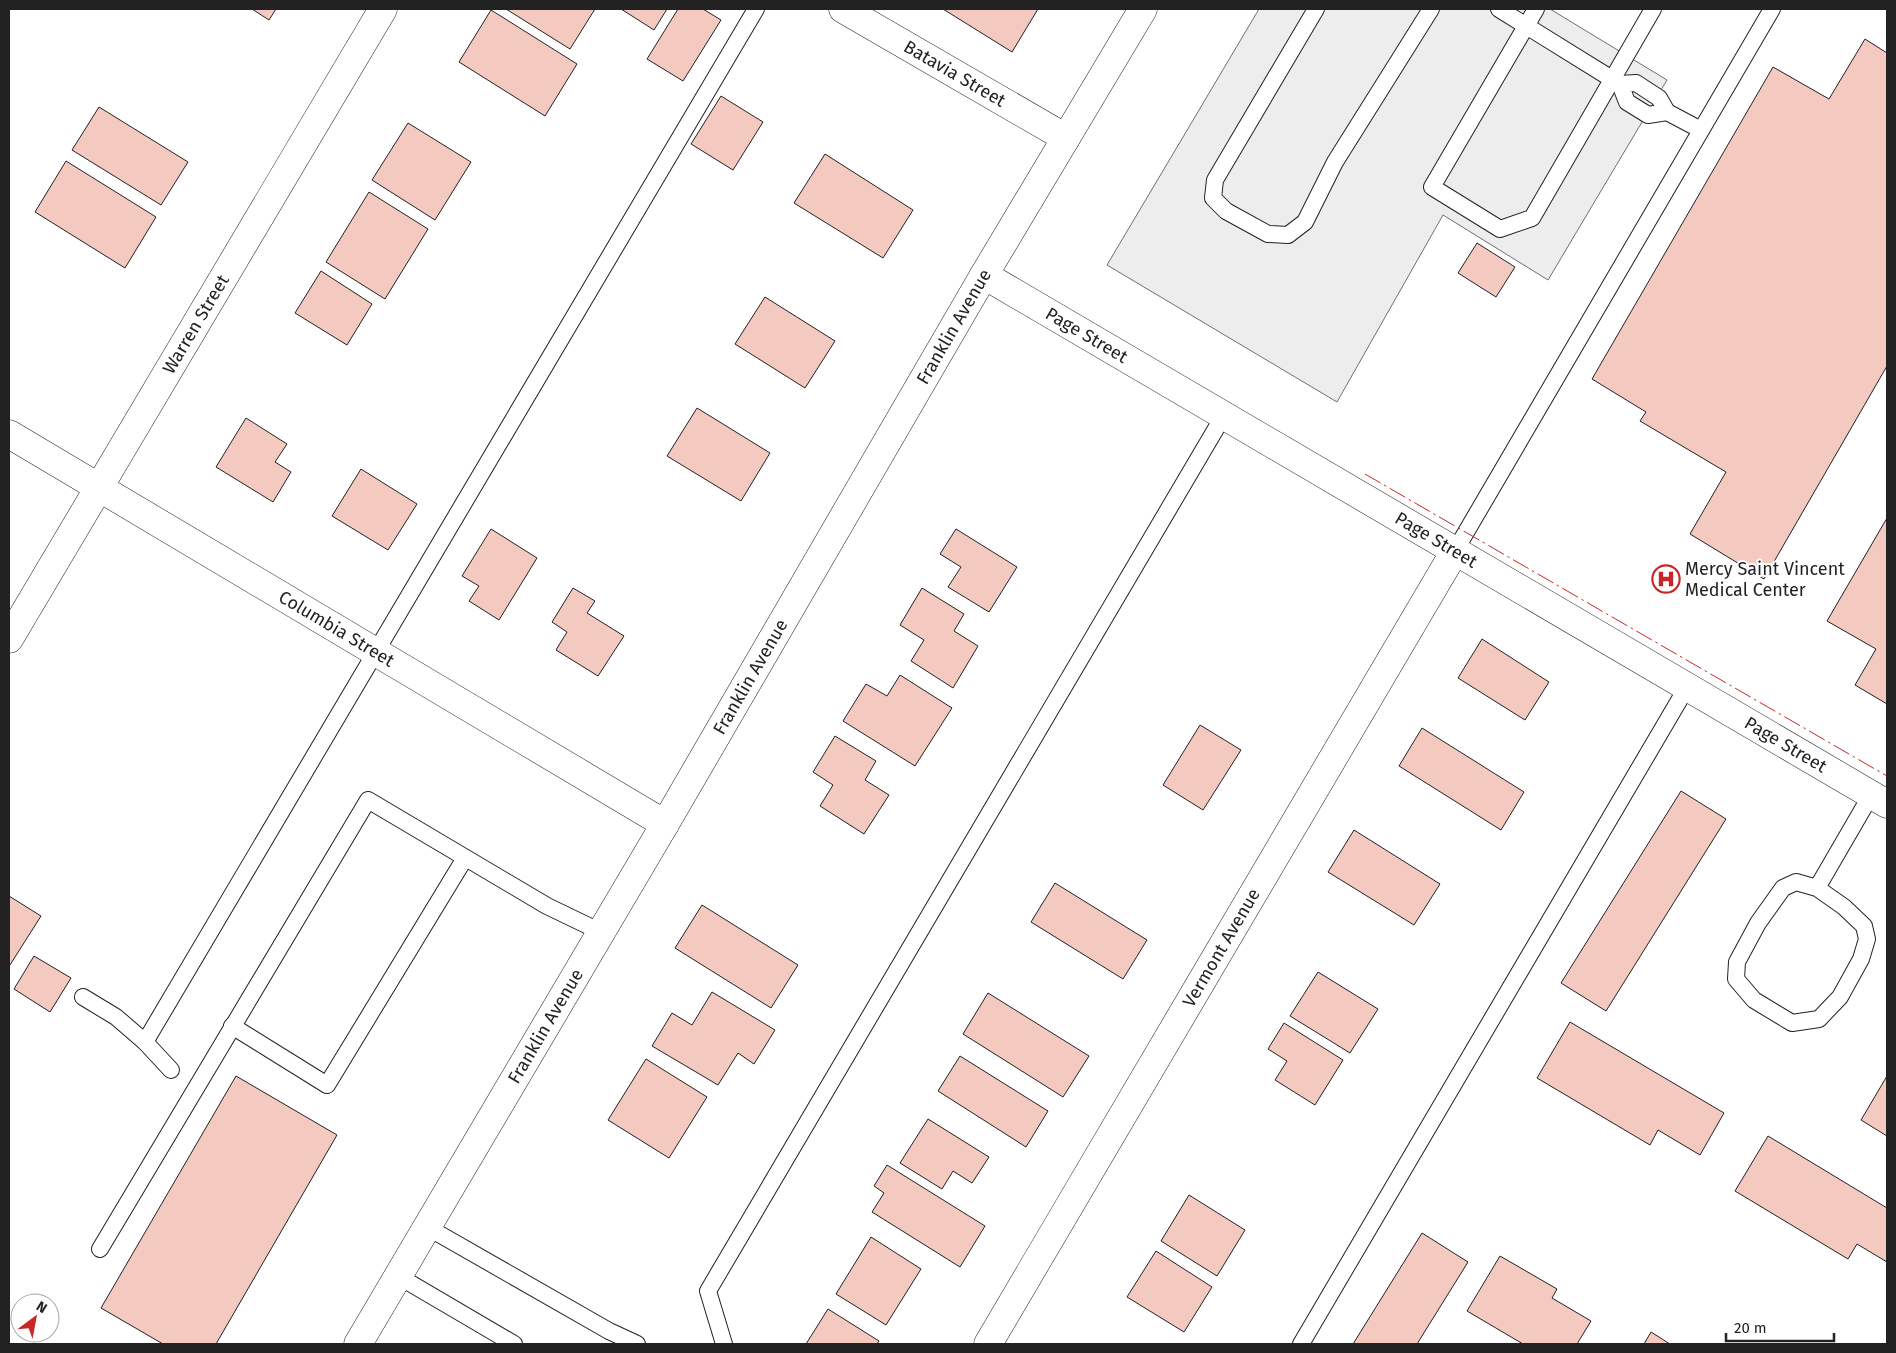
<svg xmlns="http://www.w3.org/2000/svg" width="1896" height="1353" font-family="'Fira Sans',sans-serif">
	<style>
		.parking { fill: #ededed; stroke: #6f6f6f }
		.building { fill: #f3c9c0; stroke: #222 }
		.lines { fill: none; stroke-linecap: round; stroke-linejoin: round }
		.lane-casing { stroke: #222; stroke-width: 18 }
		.street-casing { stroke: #222; stroke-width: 29 }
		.secondary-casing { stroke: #222; stroke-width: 29 }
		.lane { stroke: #fff; stroke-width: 16 }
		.street { stroke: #fff; stroke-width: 28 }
		.secondary { stroke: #fff; stroke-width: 28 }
		.power { stroke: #c62828; stroke-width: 1; stroke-dasharray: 18 4 2.5 4; stroke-linecap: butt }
		.labels { text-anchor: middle; stroke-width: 4; stroke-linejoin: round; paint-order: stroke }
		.street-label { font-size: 18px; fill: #222; stroke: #fff }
		.poi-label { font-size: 18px; fill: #222; stroke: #fff; text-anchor: start }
	</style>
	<rect width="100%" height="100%" fill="#fff"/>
	<path class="parking" d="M1259 9H1550L1667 80 1548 280 1443 215 1337 402 1107 265Z"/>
	<g class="building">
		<path d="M252 9H276L269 20Z"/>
		<path d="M506 9H595L570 49Z"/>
		<path d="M621 9H667L654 30Z"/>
		<path d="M678 9H703L721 20 683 81 647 59Z"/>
		<path d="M943 9H1038L1012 52Z"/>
		<path d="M491 10 577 64 545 116 459 62Z"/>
		<path d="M1865 39 1887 53V366L1764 579 1690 534 1726 472 1640 421 1646 412 1592 379 1773 67 1829 99Z"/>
		<path d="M721 96 763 122 733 170 691 144Z"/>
		<path d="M99 107 188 162 161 205 72 150Z"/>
		<path d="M408 123 471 162 435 220 372 180Z"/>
		<path d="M825 154 913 210 883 258 794 203Z"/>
		<path d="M66 161 156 217 125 268 35 212Z"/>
		<path d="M369 192 428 229 385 299 326 262Z"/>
		<path d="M1477 243 1515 267 1496 297 1458 273Z"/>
		<path d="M321 271 372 304 347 345 295 313Z"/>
		<path d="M765 297 835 341 805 388 735 344Z"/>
		<path d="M697 408 770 453 741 501 667 456Z"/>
		<path d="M246 418 287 444 275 462 291 472 273 502 216 467Z"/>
		<path d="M361 469 417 504 388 550 332 516Z"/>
		<path d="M1887 518V704L1855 685 1876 649 1827 621Z"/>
		<path d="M491 529 537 558 499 620 469 601 479 586 462 576Z"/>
		<path d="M956 529 1017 567 989 612 948 587 961 567 940 554Z"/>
		<path d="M573 588 595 601 587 613 624 636 598 676 556 650 567 632 552 622Z"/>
		<path d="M922 588 964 614 954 631 978 646 953 688 911 661 924 640 900 625Z"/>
		<path d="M1482 639 1549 682 1525 720 1458 678Z"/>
		<path d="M900 675 952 708 915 766 843 721 866 684 887 696Z"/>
		<path d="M1200 725 1241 750 1203 810 1163 785Z"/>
		<path d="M1422 728 1524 792 1501 830 1399 766Z"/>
		<path d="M835 736 876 761 865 780 889 795 864 834 820 806 833 785 813 772Z"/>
		<path d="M1681 791 1726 819 1606 1011 1561 983Z"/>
		<path d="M1354 830 1440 884 1414 925 1328 872Z"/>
		<path d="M1055 883 1147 940 1123 979 1031 922Z"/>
		<path d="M9 896 41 916 10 965 9 964Z"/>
		<path d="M702 905 798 965 771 1008 675 948Z"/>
		<path d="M34 956 71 978 50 1012 14 989Z"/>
		<path d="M1318 972 1378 1009 1350 1053 1290 1016Z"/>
		<path d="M712 992 775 1030 754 1064 738 1053 718 1085 652 1046 672 1013 692 1025Z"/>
		<path d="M988 993 1089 1056 1063 1097 963 1034Z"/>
		<path d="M1570 1022 1724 1113 1700 1155 1658 1130 1650 1145 1537 1078Z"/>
		<path d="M1284 1023 1343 1060 1315 1105 1275 1080 1287 1061 1268 1049Z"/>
		<path d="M960 1056 1048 1111 1026 1147 938 1091Z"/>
		<path d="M646 1059 707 1097 669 1158 608 1120Z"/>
		<path d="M236 1076 337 1135 216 1344H163L101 1308Z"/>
		<path d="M1887 1076V1136L1861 1120Z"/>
		<path d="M928 1119 989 1157 972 1183 953 1171 942 1189 900 1163Z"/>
		<path d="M1768 1136 1887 1208V1262L1857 1244 1848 1259 1735 1191Z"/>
		<path d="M887 1165 985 1226 960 1267 872 1212 884 1193 874 1186Z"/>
		<path d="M1189 1195 1245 1230 1217 1276 1161 1241Z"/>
		<path d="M1422 1233 1468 1262 1417 1344H1353Z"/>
		<path d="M871 1237 921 1269 886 1325 836 1294Z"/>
		<path d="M1156 1251 1212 1287 1184 1332 1127 1297Z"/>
		<path d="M1500 1256 1557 1289 1552 1298 1591 1321 1577 1344H1523L1467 1311Z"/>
		<path d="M828 1309 879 1341 877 1344H806Z"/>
		<path d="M1651 1332 1670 1344H1644Z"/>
	</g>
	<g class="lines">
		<g class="lane-casing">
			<g id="lane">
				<path d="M1316 9 1215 180 1213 198 1226 211 1268 234 1288 235 1305 222 1335 162 1431 9"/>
				<path d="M1499 9 1620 84 1636 83 1659 98 1667 112 1648 115 1627 102 1620 84"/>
				<path d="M1536 9 1432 187 1500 229 1532 218 1653 9"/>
				<path d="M1667 112 1701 130"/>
				<path d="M1455 551 1772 9"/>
				<path d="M1817 888 1844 907 1864 926 1867 939 1861 959 1840 997 1819 1019 1792 1023 1754 1000 1736 979 1737 962 1758 923 1783 888 1796 882 1817 888 1871 795"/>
				<path d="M83 997 116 1017 145 1042 171 1070"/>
				<path d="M232 1026 327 1085 465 858"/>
				<path d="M145 1042 756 9"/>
				<path d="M427 1227 609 1331 637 1344"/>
				<path d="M100 1249 368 800 547 906 601 932"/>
				<path d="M398 1276 514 1344"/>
				<path d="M724 1344 708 1291 1224 415"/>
				<path d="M1301 1344 1687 687"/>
			</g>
		</g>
		<g class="street-casing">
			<g id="street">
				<path id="s1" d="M843 9 1066 138"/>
				<path id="s2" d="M984 275 1887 804"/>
				<path id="s3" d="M9 434 665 824"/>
				<path id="s4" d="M9 639 383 9"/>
				<path id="s5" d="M988 1344 1455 551"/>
			</g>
		</g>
		<g class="secondary-casing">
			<g id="secondary">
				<path id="s6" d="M358 1344 665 824 984 275 1143 9"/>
			</g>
		</g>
		<use href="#lane" class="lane"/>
		<use href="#street" class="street"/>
		<use href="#secondary" class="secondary"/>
		<path class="power" d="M1365 474 1887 776"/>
	</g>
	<defs>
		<g id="hospital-ring" transform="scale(1.4375)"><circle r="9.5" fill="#fff" stroke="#c62828" stroke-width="1.5"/><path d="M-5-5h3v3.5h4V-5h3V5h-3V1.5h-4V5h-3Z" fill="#c62828"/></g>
	</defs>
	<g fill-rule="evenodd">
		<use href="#hospital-ring" x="1666" y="579"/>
	</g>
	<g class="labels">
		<g class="street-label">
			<text dy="6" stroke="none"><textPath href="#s1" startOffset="129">Batavia Street</textPath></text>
			<text dy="6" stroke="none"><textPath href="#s4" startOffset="366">Warren Street</textPath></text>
			<text dy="6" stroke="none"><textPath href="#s6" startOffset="1179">Franklin Avenue</textPath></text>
			<text dy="6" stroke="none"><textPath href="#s2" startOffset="119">Page Street</textPath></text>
			<text dy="6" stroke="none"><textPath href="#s2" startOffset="524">Page Street</textPath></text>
			<text dy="6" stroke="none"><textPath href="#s3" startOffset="381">Columbia Street</textPath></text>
			<text dy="6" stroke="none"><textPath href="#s6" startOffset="774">Franklin Avenue</textPath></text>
			<text dy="6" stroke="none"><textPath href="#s2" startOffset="929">Page Street</textPath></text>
			<text dy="6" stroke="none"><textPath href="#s5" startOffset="460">Vermont Avenue</textPath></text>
			<text dy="6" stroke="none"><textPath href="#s6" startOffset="369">Franklin Avenue</textPath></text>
		</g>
		<g class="poi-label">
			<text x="1685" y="575">Mercy Saint Vincent<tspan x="1685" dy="21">Medical Center</tspan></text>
		</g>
	</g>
	<rect width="1896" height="1353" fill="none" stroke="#222222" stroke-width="20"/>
	<g transform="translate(35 1318) rotate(32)"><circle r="24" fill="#ffffff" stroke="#a7a7a7"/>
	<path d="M0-4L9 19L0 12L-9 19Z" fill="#c62828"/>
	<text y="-8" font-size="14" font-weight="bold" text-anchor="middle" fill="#222222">N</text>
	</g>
	<path d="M1726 1333v8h108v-8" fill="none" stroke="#222222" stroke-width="2.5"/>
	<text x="1734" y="1333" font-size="15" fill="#222222" stroke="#ffffff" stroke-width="4" paint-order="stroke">20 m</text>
</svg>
